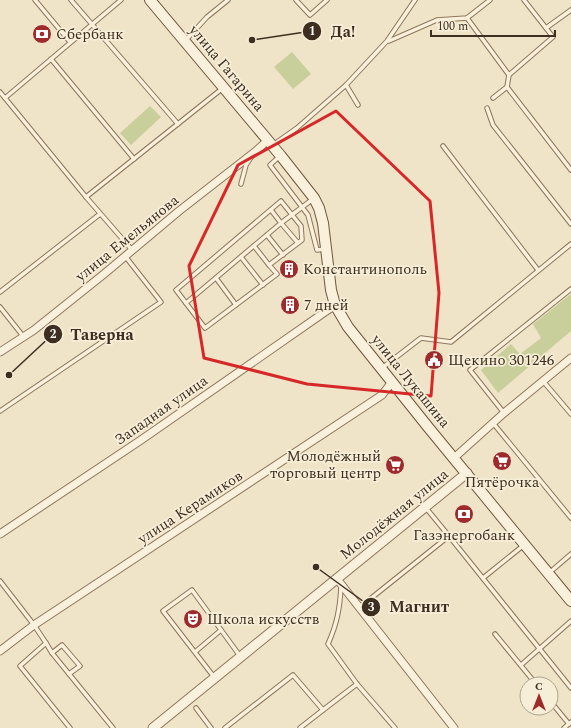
<svg xmlns="http://www.w3.org/2000/svg" width="571" height="728" font-family="Spectral,serif">
	<style>
		.green { fill: #c9cf9b }
		.lines { fill: none; stroke-linecap: round; stroke-linejoin: round }
		.service-casing { stroke: #8d765c; stroke-width: 5.5 }
		.minor-casing { stroke: #8d765c; stroke-width: 9 }
		.tertiary-casing { stroke: #8d765c; stroke-width: 11 }
		.secondary-casing { stroke: #6f573f; stroke-width: 12 }
		.service { stroke: #faf1dc; stroke-width: 3.5 }
		.minor { stroke: #faf1dc; stroke-width: 7 }
		.tertiary { stroke: #faf1dc; stroke-width: 9 }
		.secondary { stroke: #faf1dc; stroke-width: 10 }
		.marked { fill: none; stroke: #d62828; stroke-width: 3; stroke-linejoin: round }
		.labels { text-anchor: middle; stroke-width: 3.5; stroke-linejoin: round; paint-order: stroke }
		.poi-label { font-size: 15px; fill: #3d2e20; stroke: #f7eed8; text-anchor: start }
		.street-label { font-size: 15px; fill: #3d2e20; stroke: #f7eed8 }
		.leader { fill: none; stroke: #3d2e20; stroke-width: 1.5 }
		.callout-dot { fill: #3d2e20; stroke: #f7eed8; stroke-width: 1.5 }
		.mark-label { font-size: 12px; text-anchor: middle; font-weight: bold; fill: #fff }
		.callout-label { font-size: 16px; text-anchor: middle; font-weight: bold; fill: #3d2e20; stroke: #f7eed8; stroke-width: 3.5; stroke-linejoin: round; paint-order: stroke }
	</style>
	<rect width="100%" height="100%" fill="#f0e4c8"/>
	<g class="green">
		<path d="M292 52 311 74 293 89 274 67Z"/>
		<path d="M150 106 161 117 131 145 120 133Z"/>
		<path d="M571 294V331L498 393 481 370 511 344 520 354 541 338 533 324Z"/>
	</g>
	<g class="lines">
		<g class="service-casing">
			<g id="service">
				<path d="M35 0 70 42"/>
				<path d="M71 0 178 124"/>
				<path d="M296 0 310 15 327 0"/>
				<path d="M467 18 509 75 553 37 524 0"/>
				<path d="M546 28 571 10"/>
				<path d="M186 40 207 17 228 0"/>
				<path d="M389 41 437 20 467 18 490 0"/>
				<path d="M51 59 134 159"/>
				<path d="M346 85 358 105"/>
				<path d="M507 87 509 75"/>
				<path d="M0 92 5 98 121 0"/>
				<path d="M5 98 86 197 132 250"/>
				<path d="M493 98 507 87 571 170"/>
				<path d="M487 108 493 125 571 224"/>
				<path d="M273 145 297 128 346 85 387 41 415 0"/>
				<path d="M443 146 538 270"/>
				<path d="M280 156 270 165 308 215 317 250 325 249"/>
				<path d="M241 184 246 165 252 156"/>
				<path d="M86 197 223 88"/>
				<path d="M267 235 283 255"/>
				<path d="M298 243 302 240 301 226 281 201 176 290 205 328 277 274 269 265 298 243 281 223 313 199"/>
				<path d="M254 246 269 265"/>
				<path d="M241 257 263 285"/>
				<path d="M216 278 236 305"/>
				<path d="M0 292 100 214"/>
				<path d="M186 303 281 223 271 210"/>
				<path d="M0 307 23 336"/>
				<path d="M382 368 421 338 451 342 571 244"/>
				<path d="M543 381 571 414"/>
				<path d="M0 411 161 302 125 256"/>
				<path d="M504 413 470 370 571 289"/>
				<path d="M493 423 571 518"/>
				<path d="M426 508 449 536"/>
				<path d="M549 573 571 554"/>
				<path d="M483 578 524 545"/>
				<path d="M0 581 34 625 46 643"/>
				<path d="M341 586C340 608 337 624 328 644L357 684 395 728"/>
				<path d="M360 607 449 536 571 688"/>
				<path d="M495 634 536 684"/>
				<path d="M195 652 221 630"/>
				<path d="M52 653 62 645 80 666 69 674"/>
				<path d="M521 665 571 621"/>
				<path d="M214 677 163 611 192 590 240 656"/>
				<path d="M551 702 569 724"/>
				<path d="M196 708 211 728"/>
				<path d="M323 710 357 684"/>
				<path d="M70 728 20 666 46 643 52 653 113 728"/>
				<path d="M225 728 293 675 323 710 300 728"/>
				<path d="M564 728 571 722"/>
			</g>
		</g>
		<g class="minor-casing">
			<g id="minor">
				<path d="M0 352 34 330 104 274 179 211 256 151 268 140"/>
				<path d="M454 458 504 413 571 358"/>
				<path d="M0 534 141 440 335 305"/>
				<path d="M337 579 454 728"/>
				<path d="M0 651 34 625 382 395 392 382"/>
			</g>
		</g>
		<g class="tertiary-casing">
			<path id="tertiary" d="M153 728 467 473"/>
		</g>
		<g class="secondary-casing">
			<path id="secondary" d="M150 0 281 156 314 198 319 208 323 223 331 290 335 305 348 327 428 427 571 601"/>
		</g>
		<use href="#service" class="service"/>
		<use href="#minor" class="minor"/>
		<use href="#tertiary" class="tertiary"/>
		<use href="#secondary" class="secondary"/>
	</g>
	<path class="marked" d="M336 111 430 201 439 293 431 396 307 384 204 358 189 266 238 165Z"/>
	<defs>
		<g id="bank-disc" transform="scale(1)"><circle r="9.5" fill="#9e2a2b" stroke="#f7eed8"/><path d="M-6-4H6V4H-6ZM0-2.3a2.3 2.3 0 1 0 0 4.6a2.3 2.3 0 1 0 0-4.6Z" fill="#fff"/></g>
		<g id="building-disc" transform="scale(1)"><circle r="9.5" fill="#9e2a2b" stroke="#f7eed8"/><path d="M-4-6H4V6H1V3H-1V6H-4ZM-2.5-4.3h1.7v1.8h-1.7ZM.8-4.3h1.7v1.8H.8ZM-2.5-1h1.7V.8h-1.7ZM.8-1h1.7V.8H.8Z" fill="#fff"/></g>
		<g id="civic-disc" transform="scale(1)"><circle r="9.5" fill="#9e2a2b" stroke="#f7eed8"/><path d="M-.6-6.5H3V-4.5H.6V-3L4-1V1h2V6H-6V1h2V-1L-.6-3ZM-1.2 2.5V6h2.4V2.5Z" fill="#fff"/></g>
		<g id="supermarket-disc" transform="scale(1)"><circle r="9.5" fill="#9e2a2b" stroke="#f7eed8"/><path d="M-6-5.5h2.5l.6 2H6L4.5 2H-2.5L-4.4-4H-6ZM-1.5 3.2a1.3 1.3 0 1 0 .1 0ZM3 3.2a1.3 1.3 0 1 0 .1 0Z" fill="#fff"/></g>
		<g id="theatre-disc" transform="scale(1)"><circle r="9.5" fill="#9e2a2b" stroke="#f7eed8"/><path d="M-5-5.5Q0-4 5-5.5V0Q5 5 0 6Q-5 5-5 0ZM-3.3-2.5H-1v1.5H-3.3ZM1-2.5H3.3v1.5H1ZM-2.8 1Q0 5.5 2.8 1Z" fill="#fff"/></g>
	</defs>
	<g fill-rule="evenodd">
		<use href="#bank-disc" x="42" y="34"/>
		<use href="#building-disc" x="289" y="269"/>
		<use href="#building-disc" x="290" y="305"/>
		<use href="#civic-disc" x="434" y="360"/>
		<use href="#supermarket-disc" x="502" y="461"/>
		<use href="#supermarket-disc" x="395" y="465"/>
		<use href="#bank-disc" x="464" y="514"/>
		<use href="#theatre-disc" x="193" y="619"/>
	</g>
	<g class="labels">
		<g class="poi-label">
			<text x="56" y="39">Сбербанк</text>
			<text x="303" y="274">Константинополь</text>
			<text x="304" y="310">7 дней</text>
			<text x="448" y="365">Щекино 301246</text>
			<text x="381" y="461" text-anchor="end">Молодёжный<tspan x="381" dy="17">торговый центр</tspan></text>
			<text x="502" y="487" text-anchor="middle">Пятёрочка</text>
			<text x="464" y="540" text-anchor="middle">Газэнергобанк</text>
			<text x="207" y="624">Школа искусств</text>
		</g>
		<g class="street-label">
			<text transform="translate(227 68) rotate(50)" y="5">улица Гагарина</text>
			<text transform="translate(127 238) rotate(-39)" y="5">улица Емельянова</text>
			<text transform="translate(411 381) rotate(51)" y="5">улица Лукашина</text>
			<text transform="translate(161 410) rotate(-35)" y="5">Западная улица</text>
			<text transform="translate(190 507) rotate(-33)" y="5">улица Керамиков</text>
			<text transform="translate(394 514) rotate(-39)" y="5">Молодёжная улица</text>
		</g>
	</g>
	<path class="leader" d="M252 40L312 31M9 375L53 334M316 567L371 607"/>
	<g class="callout-dot">
		<circle cx="252" cy="40" r="4"/>
		<circle cx="9" cy="375" r="4"/>
		<circle cx="316" cy="567" r="4"/>
		<circle cx="312" cy="31" r="10"/>
		<circle cx="53" cy="334" r="10"/>
		<circle cx="371" cy="607" r="10"/>
	</g>
	<g class="mark-label">
		<text x="312" y="35">1</text>
		<text x="53" y="338">2</text>
		<text x="371" y="611">3</text>
	</g>
	<g class="callout-label">
		<text x="343" y="37">Да!</text>
		<text x="102" y="340">Таверна</text>
		<text x="419" y="612">Магнит</text>
	</g>
	<g transform="translate(539 696)"><circle r="19" fill="#f7eed8" stroke="#ada18e"/>
	<path d="M0-3L7 15L0 10L-7 15Z" fill="#9e2a2b"/>
	<text y="-6" font-size="11" font-weight="bold" text-anchor="middle" fill="#3d2e20">С</text>
	</g>
	<path d="M431 30v6h124v-6" fill="none" stroke="#3d2e20" stroke-width="2"/>
	<text x="437" y="30" font-size="12" fill="#3d2e20" stroke="#f7eed8" stroke-width="3" paint-order="stroke">100 m</text>
</svg>
